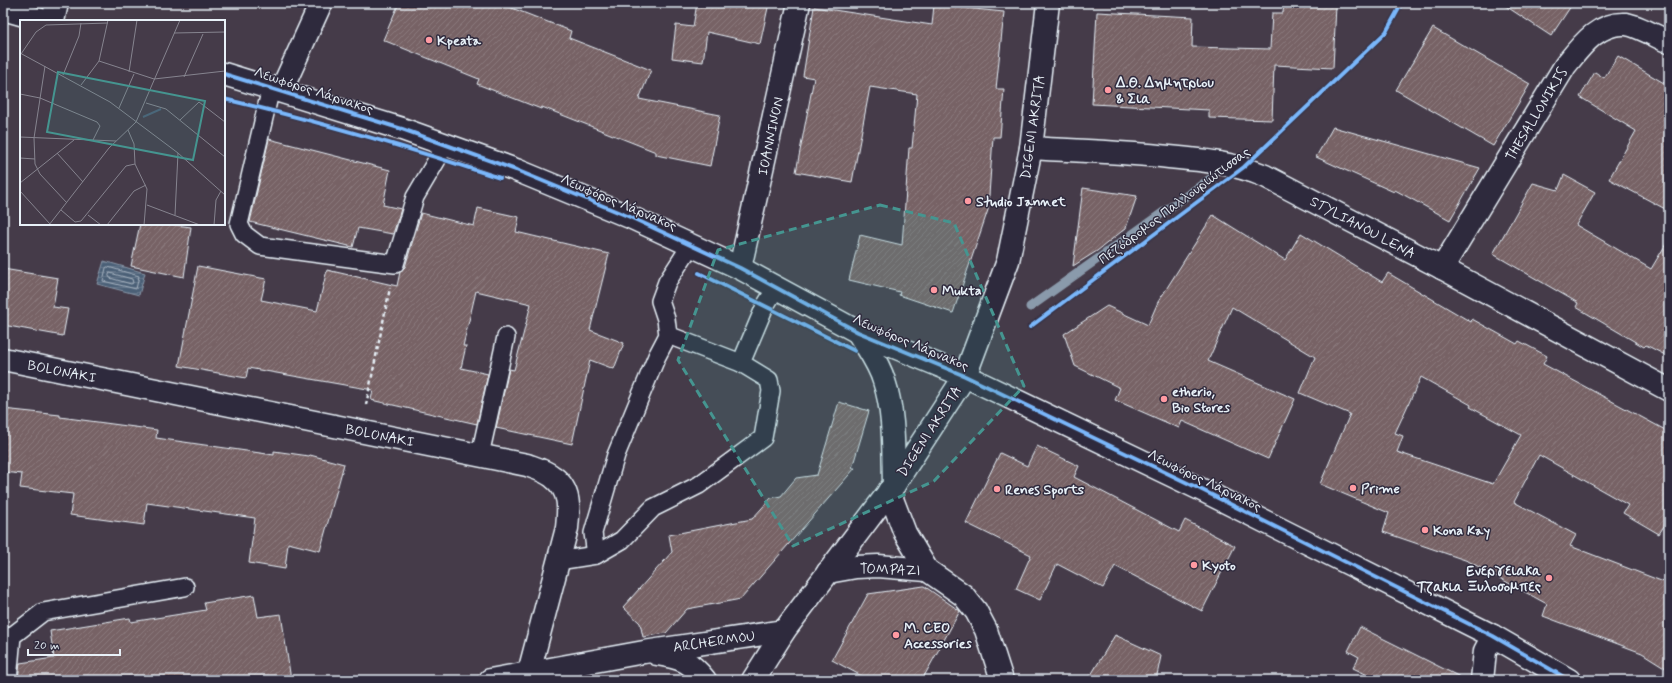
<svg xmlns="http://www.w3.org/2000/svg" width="1672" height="683" font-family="Mynerve,sans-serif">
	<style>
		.water { fill: url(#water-rules); stroke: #8a9aab }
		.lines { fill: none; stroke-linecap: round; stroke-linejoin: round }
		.shore { stroke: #aab7c4; stroke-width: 1 }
		.stream { stroke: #8a9aab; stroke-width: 9 }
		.building { fill: url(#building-hatch); stroke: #e8f1f8; fill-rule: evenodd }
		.lane-casing { stroke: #e8f1f8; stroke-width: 20 }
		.street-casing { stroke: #e8f1f8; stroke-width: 25 }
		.secondary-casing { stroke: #e8f1f8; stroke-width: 25 }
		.primary-casing { stroke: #e8f1f8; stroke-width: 25 }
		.path { stroke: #e8f1f8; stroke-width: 2.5; stroke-dasharray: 4 3; stroke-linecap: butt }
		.lane { stroke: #2f2a3d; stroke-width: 17 }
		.street { stroke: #2f2a3d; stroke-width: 22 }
		.secondary { stroke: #2f2a3d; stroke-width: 22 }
		.primary { stroke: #2f2a3d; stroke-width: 22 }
		.cycleway-casing { stroke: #2f2a3d; stroke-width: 6 }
		.cycleway { stroke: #7ab7fb; stroke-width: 4 }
		.marked { fill: #459590; fill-opacity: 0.2; stroke: #459590; stroke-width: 3; stroke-dasharray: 8 5; stroke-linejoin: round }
		.poi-dot { fill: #ff9aa2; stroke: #2f2a3d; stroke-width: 1.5 }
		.labels { text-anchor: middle; stroke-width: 3; stroke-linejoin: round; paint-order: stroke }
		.poi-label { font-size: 14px; font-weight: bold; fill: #e8f1f8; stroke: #2f2a3d; text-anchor: start }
		.street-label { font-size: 14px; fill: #e8f1f8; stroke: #2f2a3d }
		.inset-river { fill: none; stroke: #4c6077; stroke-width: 2 }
		.inset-road { fill: none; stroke: #86848f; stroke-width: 1 }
		.view { fill: #459590; fill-opacity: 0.15; stroke: #459590; stroke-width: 2 }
		.inset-edge { fill: none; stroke: #e8f1f8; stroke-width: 2 }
	</style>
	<defs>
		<pattern id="water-rules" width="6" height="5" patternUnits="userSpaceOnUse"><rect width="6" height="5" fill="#4c6077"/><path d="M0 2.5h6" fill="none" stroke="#66778b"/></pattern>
		<pattern id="building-hatch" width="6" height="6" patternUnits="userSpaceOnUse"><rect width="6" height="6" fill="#776265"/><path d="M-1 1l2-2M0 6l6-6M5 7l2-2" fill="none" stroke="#8a797c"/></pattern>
	</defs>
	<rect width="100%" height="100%" fill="#453b49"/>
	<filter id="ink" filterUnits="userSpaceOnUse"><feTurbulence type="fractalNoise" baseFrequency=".025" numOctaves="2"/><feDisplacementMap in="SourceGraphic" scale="8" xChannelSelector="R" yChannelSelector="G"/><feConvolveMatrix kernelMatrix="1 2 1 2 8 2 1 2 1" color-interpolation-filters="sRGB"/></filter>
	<g filter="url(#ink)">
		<path class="water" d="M104 261 145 273 139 295 97 284Z"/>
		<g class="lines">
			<g class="shore">
				<path d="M108 267 139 276 136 289 103 281 106 268Z"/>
				<path d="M110 273 132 279 133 283 131 284 110 278 109 276Z"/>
			</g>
			<path class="stream" d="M1030 307 1210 179"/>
		</g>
		<g class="building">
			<path d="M399 3H499L571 31 569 38 651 70 639 99 720 115 710 166 656 155V152L542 107 541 109 477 84 479 79 383 40Z"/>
			<path d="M697 3H769L760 44 707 32 703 62 672 58 676 25 693 27Z"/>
			<path d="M1284 3 1336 5 1333 68 1274 65 1272 120 1209 118V110L1092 104 1097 12 1193 17 1192 47 1270 49 1272 13H1283Z"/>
			<path d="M1501 3H1573L1551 36Z"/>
			<path d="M934 5 1004 12 996 89H1004L1000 137H993L988 210 953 313 899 295 900 292 849 280 860 235 902 245 909 148H912L917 94 870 87 852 182 796 172 814 78 803 76 814 7 932 25Z"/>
			<path d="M1433 28 1530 84 1493 146 1396 90Z"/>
			<path d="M1618 56 1669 86V211L1609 179 1636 131 1580 97 1595 72 1604 78Z"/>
			<path d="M1333 127 1480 168 1450 220 1395 190 1394 192 1316 157Z"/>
			<path d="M269 139 390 170 383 205 401 209 393 234 358 228 353 247 250 222Z"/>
			<path d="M1564 175 1595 192 1576 225 1651 269 1669 239V357L1646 345 1644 347 1576 307 1578 303 1493 254 1533 183 1558 190Z"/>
			<path d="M1083 188 1137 196 1126 228 1097 251 1073 266Z"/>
			<path d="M478 208 519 217 516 232 609 254 590 330 624 343 614 369 590 360 572 444 496 428 509 369 514 370 531 304 476 291 463 346H466L461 368 488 374 477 424 371 400 373 390 248 368 246 378 179 366 198 266 266 279 261 300 317 311 327 270 397 286 400 272 405 267 421 213 474 226Z"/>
			<path d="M1213 215 1285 260 1301 233 1382 282 1388 273 1471 322 1472 319 1517 344 1519 341 1547 356 1543 364 1669 432V518L1659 534 1623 513 1628 505 1539 455 1514 502 1576 535 1570 546 1669 584V670L1642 653 1543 616 1547 604 1468 561 1383 532 1389 513 1320 484 1350 414 1300 393 1315 357 1232 307 1208 361 1295 399 1268 459 1182 421 1179 428 1115 400 1120 388 1075 366 1064 334 1107 306 1148 325 1158 302ZM1421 377 1471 405 1470 407 1521 435 1493 484 1397 452 1403 436 1395 433Z"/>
			<path d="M140 224H169L191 227 184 277 131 266Z"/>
			<path d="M3 269 58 278 53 307 68 309 63 336 3 325Z"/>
			<path d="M839 402 869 411 852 468H855L741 599 687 609 666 633 643 637 640 623 623 607 672 552 669 535 752 519 771 498 781 496 796 478 817 475Z"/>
			<path d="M3 409 60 415V417L157 430 156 438 274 455V451L309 456 310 455 344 464 320 551 288 543 285 569 249 563 255 518 147 503 144 525 70 515 73 494 20 488 22 474 3 472Z"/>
			<path d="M1037 446 1079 466 1074 477 1179 532 1185 520 1235 546 1202 611 1115 566 1103 588 1057 564 1040 600 1016 589 1031 555 966 523 1000 453 1027 466Z"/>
			<path d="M924 586 960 611 922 680H869L832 660 868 594Z"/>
			<path d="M254 595 258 617 281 614 291 680H18L20 663 54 658 50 631 130 618 131 622 206 610 204 603Z"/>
			<path d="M1360 627 1466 680H1378L1353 668 1359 657 1348 651Z"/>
			<path d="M1115 635 1161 656 1156 680H1088Z"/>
		</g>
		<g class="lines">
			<g class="lane-casing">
				<g id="lane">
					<path d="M271 88 239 224 244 234 260 246 395 264 415 197 438 158 444 145"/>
					<path d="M668 335 741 363"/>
					<path d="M480 455 506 337"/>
					<path d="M596 555 593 533 616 455 657 356 668 335 666 319 660 301 667 282 691 245"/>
					<path d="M558 561 596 555 622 540 653 508 699 485 763 438 771 391 769 380 741 363 765 306 776 288"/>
					<path d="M8 680 12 636 43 612 185 587"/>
				</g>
			</g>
			<g class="street-casing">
				<g id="street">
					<path d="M53 21 57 3"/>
					<path d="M281 91 321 3"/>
					<path d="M1031 148C1077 151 1123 152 1169 157 1203 160 1234 163 1265 176L1442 268 1669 390"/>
					<path d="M740 268 799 3"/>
					<path d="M1442 268 1565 66C1581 46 1598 22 1626 24 1639 26 1657 37 1669 42"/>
					<path d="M3 359 527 465C535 468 546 471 553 477 571 490 569 509 567 528L529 672"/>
					<path d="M657 654C681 658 689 660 705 680"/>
					<path d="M490 680 644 652 784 631"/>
					<path d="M1482 680 1485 651 1493 636"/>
				</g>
			</g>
			<g class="secondary-casing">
				<g id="secondary">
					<path d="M3 9 45 21"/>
					<path d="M224 74 402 129 516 170 630 217 740 268 858 332 965 376"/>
					<path d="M889 491 905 533 927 570 963 595 976 611 986 630 1002 680"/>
					<path d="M828 572 856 567 878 566 927 570"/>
				</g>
			</g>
			<g class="primary-casing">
				<g id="primary">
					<path d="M858 332C867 348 879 363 884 381 895 414 893 451 894 485"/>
					<path d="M965 376 1198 488 1493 636 1569 680"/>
					<path d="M753 680 784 631 894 485 965 376 1008 261 1031 148 1048 3"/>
				</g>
			</g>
			<path class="path" d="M366 405 390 288"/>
			<use href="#lane" class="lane"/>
			<use href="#street" class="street"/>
			<use href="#secondary" class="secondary"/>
			<use href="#primary" class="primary"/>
			<g class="cycleway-casing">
				<g id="cycleway">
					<path d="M224 74 402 129 516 170 630 217 740 268 858 332 965 376 1198 488 1493 636 1569 680"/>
					<path d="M224 99C317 121 410 148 500 178"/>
					<path d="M699 273 855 351"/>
					<path d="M1030 327 1244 167 1386 32 1402 3"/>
				</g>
			</g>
			<use href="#cycleway" class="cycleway"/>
		</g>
	</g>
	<path class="marked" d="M880 205 954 223 1024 386 934 481 793 546 678 360 718 250Z"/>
	<g class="poi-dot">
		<circle cx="429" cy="40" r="4"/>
		<circle cx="1108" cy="90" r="4"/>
		<circle cx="968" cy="201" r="4"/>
		<circle cx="934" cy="290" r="4"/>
		<circle cx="1164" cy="399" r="4"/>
		<circle cx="1353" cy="488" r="4"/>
		<circle cx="997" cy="489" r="4"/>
		<circle cx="1425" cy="530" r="4"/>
		<circle cx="1194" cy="565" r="4"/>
		<circle cx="1549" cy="578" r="4"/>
		<circle cx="896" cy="635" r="4"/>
	</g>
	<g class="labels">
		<g class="poi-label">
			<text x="437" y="45">Kpeata</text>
			<text x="1116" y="87">Δ.Θ. Δημητριου<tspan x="1116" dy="16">&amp; Σια</tspan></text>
			<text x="976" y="206">Studio Jannet</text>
			<text x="942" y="295">Mukta</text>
			<text x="1172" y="396">etherio,<tspan x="1172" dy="16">Bio Stores</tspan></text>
			<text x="1361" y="493">Prime</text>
			<text x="1005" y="494">Renes Sports</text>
			<text x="1433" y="535">Kona Kay</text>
			<text x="1202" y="570">Kyoto</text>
			<text x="1541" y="575" text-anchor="end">Ενεργειακα<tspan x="1541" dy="16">Τζακια Ξυλοσομπες</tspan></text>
			<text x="904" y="632">M. CEO<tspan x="904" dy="16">Accessories</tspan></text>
		</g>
		<g class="street-label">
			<text transform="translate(314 90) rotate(18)" y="5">Λεωφόρος Λάρνακος</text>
			<text transform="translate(1536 114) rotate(-59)" y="5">THESALLONIKIS</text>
			<text transform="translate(1032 127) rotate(-82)" y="5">DIGENI AKRITA</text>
			<text transform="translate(770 136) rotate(-78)" y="5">IOANNINON</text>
			<text transform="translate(619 202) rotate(23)" y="5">Λεωφόρος Λάρνακος</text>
			<text transform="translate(1174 205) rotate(-37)" y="5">Πεζόδρομος Παλλουριώτισσας</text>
			<text transform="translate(1363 227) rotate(28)" y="5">STYLIANOU LENA</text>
			<text transform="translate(911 342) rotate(23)" y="5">Λεωφόρος Λάρνακος</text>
			<text transform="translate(62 371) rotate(11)" y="5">BOLONAKI</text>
			<text transform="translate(929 431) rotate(-57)" y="5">DIGENI AKRITA</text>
			<text transform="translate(380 435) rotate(11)" y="5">BOLONAKI</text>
			<text transform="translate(1205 480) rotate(26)" y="5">Λεωφόρος Λάρνακος</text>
			<text transform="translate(890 569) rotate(2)" y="5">TOMPAZI</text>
			<text transform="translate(714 641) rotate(-8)" y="5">ARCHERMOU</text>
		</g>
	</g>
	<g transform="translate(20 20)">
		<rect width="205" height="205" fill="#453b49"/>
		<path class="inset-river" d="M123 97 141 89"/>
		<path class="inset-road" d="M154 13 205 12M0 33 90 82 158 133 205 175M1 34 16 12 26 5 88 3M79 41 134 59M25 46 14 118 15 144 20 154 47 183M109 52 117 0M43 55 59 16 61 3M164 57 183 14M134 59 205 51M61 65 79 41 88 0M0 74 20 78 77 102 80 106 73 120M126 83 146 89 205 137M99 88 114 54M160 100 179 82 205 102M108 110 114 124 115 144 127 169 124 205M0 117 96 121M37 133 63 162M0 138 15 139M0 163 54 120M0 171 30 204M127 185 180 205M41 190 55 202 61 201 106 146 115 144M68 195 81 205M155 195 158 133M29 205 89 128 116 102 160 0M87 205 114 171 126 165M194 205 196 180 201 171"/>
		<path class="view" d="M38 52 185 81 173 140 27 112Z"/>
		<rect width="205" height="205" class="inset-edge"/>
	</g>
	<rect width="1672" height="683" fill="none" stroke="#2f2a3d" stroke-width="16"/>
	<rect x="8" y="8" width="1656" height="667" fill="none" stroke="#e8f1f8" stroke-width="1.5" filter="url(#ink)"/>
	<path d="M28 649v6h92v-6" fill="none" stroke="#e8f1f8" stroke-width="2"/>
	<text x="34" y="649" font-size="12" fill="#e8f1f8" stroke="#2f2a3d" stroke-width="3" paint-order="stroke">20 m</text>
</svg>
